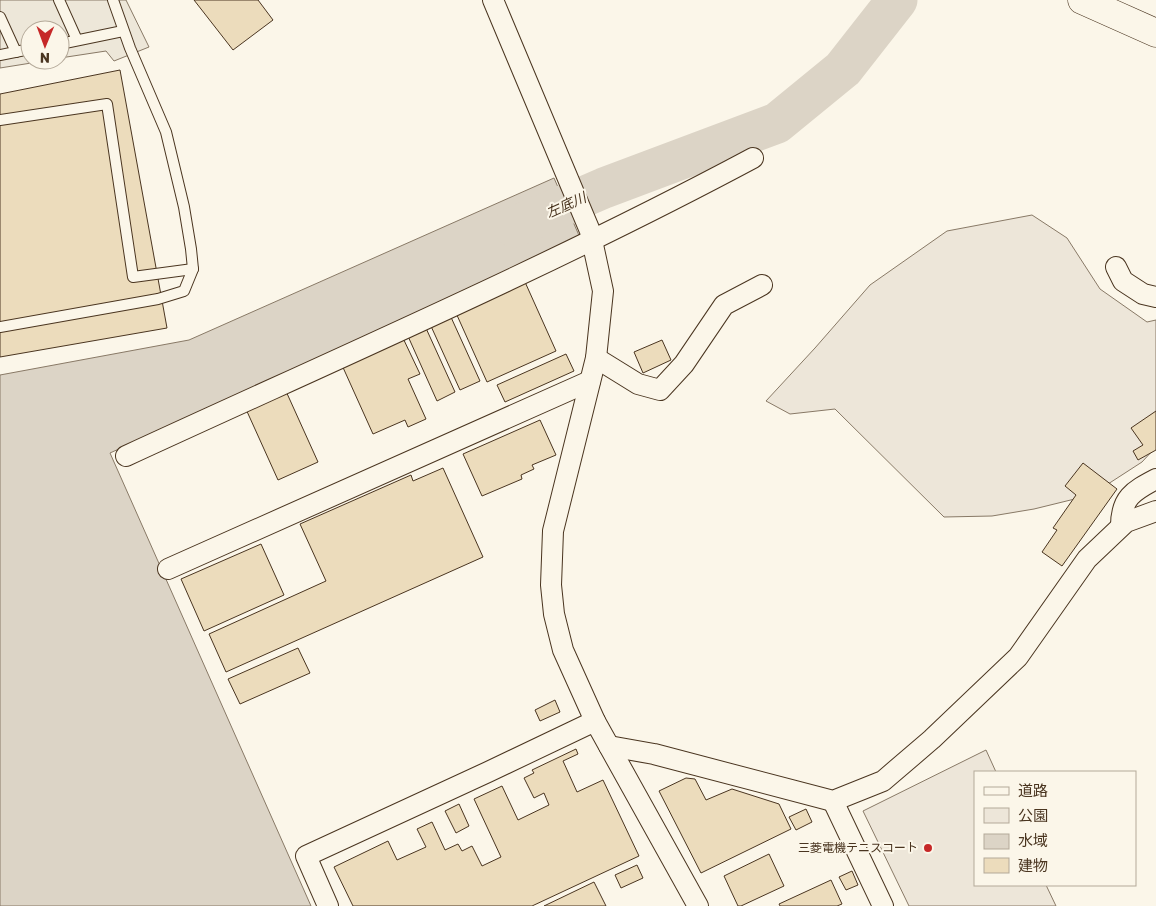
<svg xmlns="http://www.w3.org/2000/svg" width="1156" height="906" font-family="Rubik,'Noto Sans JP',sans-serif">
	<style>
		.green { fill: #ede6d9; stroke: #887966 }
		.parking { fill: #ede7d9; stroke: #887966 }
		.water { fill: #dcd4c6; stroke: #887966 }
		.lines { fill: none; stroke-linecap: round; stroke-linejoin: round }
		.river { stroke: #dcd4c6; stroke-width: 41 }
		.building { fill: #ecdcbc; stroke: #4a3520 }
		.lane-casing { stroke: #4a3520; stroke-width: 12 }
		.street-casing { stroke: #4a3520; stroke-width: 22 }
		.highway-casing { stroke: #4a3520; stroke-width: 29 }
		.lane { stroke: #fbf6e9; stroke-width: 10 }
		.street { stroke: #fbf6e9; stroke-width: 20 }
		.highway { stroke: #fbf6e9; stroke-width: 28 }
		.poi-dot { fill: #c62828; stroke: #fbf6e9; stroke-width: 2 }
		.labels { text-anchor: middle; stroke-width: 4; stroke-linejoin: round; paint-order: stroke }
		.poi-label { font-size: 12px; fill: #4a3520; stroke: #fbf6e9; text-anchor: end }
		.water-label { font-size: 14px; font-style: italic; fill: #4a3520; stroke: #fbf6e9 }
	</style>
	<rect width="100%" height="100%" fill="#fbf6e9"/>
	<g class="green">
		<path d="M1032 215 1067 238 1100 289 1147 322 1156 320V447L1142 462 1091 495 1034 509 992 516 944 517 835 409 790 414 766 401 815 348 870 285 947 231Z"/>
		<path d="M986 750 996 772H975V885H1046L1056 906H909L863 811Z"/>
	</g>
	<path class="parking" d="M0 0H126L149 47 114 61 106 51 60 58V30H30V60H50L0 68Z"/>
	<path class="water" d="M554 178 581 240 110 453 311 906H0V375L189 340Z"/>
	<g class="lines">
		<path class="river" d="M514 227 604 188 777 123 843 69 897 0"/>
	</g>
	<g class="building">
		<path d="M194 0H258L273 20 233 50Z"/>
		<path d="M120 70 167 328 0 357V94Z"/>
		<path d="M525 282 556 351 487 382 456 313Z"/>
		<path d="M450 315 480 381 460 390 430 324Z"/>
		<path d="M425 326 455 392 437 401 407 334Z"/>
		<path d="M402 336 420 374 408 379 426 419 408 427 405 420 373 434 341 363Z"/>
		<path d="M662 340 671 360 643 373 634 352Z"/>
		<path d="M566 354 574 371 505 402 497 385Z"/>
		<path d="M285 389 318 462 278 480 245 407Z"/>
		<path d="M1156 411V450L1138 460 1133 451 1143 445 1131 428Z"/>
		<path d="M540 420 556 455 532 465 534 469 521 475 522 479 482 496 463 454Z"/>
		<path d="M1083 463 1117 489 1062 566 1042 552 1057 530 1053 528 1076 495 1065 486Z"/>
		<path d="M443 468 483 557 226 672 209 634 326 581 300 524 411 475 413 481Z"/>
		<path d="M261 544 284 595 204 631 181 579Z"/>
		<path d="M298 648 310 673 240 704 228 679Z"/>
		<path d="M555 700 560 712 540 721 535 710Z"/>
		<path d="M576 749 578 754 563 761 577 792 603 780 639 856 532 906H353L334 867 388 841 397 860 426 847 417 829 432 822 445 850 458 844 462 851 472 846 482 866 501 857 474 799 502 786 518 820 549 805 544 793 534 798 524 778 534 773 532 770Z"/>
		<path d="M686 778 695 779 706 800 732 789 779 804 791 829 701 873 659 791Z"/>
		<path d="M459 804 469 826 456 833 445 811Z"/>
		<path d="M806 809 812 822 796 830 789 817Z"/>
		<path d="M769 854 784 886 741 906H738L724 876Z"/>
		<path d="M637 865 643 878 621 888 615 875Z"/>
		<path d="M852 871 858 885 846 890 839 877Z"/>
		<path d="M831 880 842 904 837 906H780L779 904Z"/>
		<path d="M594 882 606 906H544Z"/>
	</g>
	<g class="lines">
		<g class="lane-casing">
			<g id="lane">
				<path d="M59 0 77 40"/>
				<path d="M0 17 16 52"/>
				<path d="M60 44 123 31"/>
				<path d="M0 55 30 49"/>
				<path d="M0 120 107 104 133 277 193 269"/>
				<path d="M0 327 158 299 184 291 193 269 191 249 184 207 166 132 130 48 113 0"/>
			</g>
		</g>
		<g class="street-casing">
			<g id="street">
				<path d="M493 0 590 231 603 291 596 358 553 531 551 585 554 614 563 650 595 721 698 906"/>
				<path d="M1116 267 1123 281 1143 294 1156 297"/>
				<path d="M596 358 638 384 660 390 684 364 724 305 762 285"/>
				<path d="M126 456C336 359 549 267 753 158"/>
				<path d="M1121 526C1121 498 1133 491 1156 479"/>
				<path d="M168 569 590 381"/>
				<path d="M609 746 654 754 833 801 883 781 932 739 1018 657 1087 559 1126 522 1156 511"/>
				<path d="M833 801 883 906"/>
				<path d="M328 906 306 856 488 772 595 721"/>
			</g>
		</g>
		<g class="highway-casing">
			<path id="highway" d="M1082 0 1156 33"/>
		</g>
		<use href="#lane" class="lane"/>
		<use href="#street" class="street"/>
		<use href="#highway" class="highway"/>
	</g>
	<circle class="poi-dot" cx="928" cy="848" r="5"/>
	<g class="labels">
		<g class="poi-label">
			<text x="918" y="852">三菱電機テニスコート</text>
		</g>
		<g class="water-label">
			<text transform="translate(566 205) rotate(-24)" y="5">左底川</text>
		</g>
	</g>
	<rect x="974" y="771" width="162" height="115" fill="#fbf6e9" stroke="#b4a999"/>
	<rect x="984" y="787" width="25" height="8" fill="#fbf6e9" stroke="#b4a999"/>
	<text x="1018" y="796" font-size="15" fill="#4a3520">道路</text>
	<rect x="984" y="808" width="25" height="15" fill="#ede6d9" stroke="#b4a999"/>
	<text x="1018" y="821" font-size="15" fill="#4a3520">公園</text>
	<rect x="984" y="834" width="25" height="15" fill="#dcd4c6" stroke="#b4a999"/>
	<text x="1018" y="846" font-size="15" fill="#4a3520">水域</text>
	<rect x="984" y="858" width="25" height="15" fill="#ecdcbc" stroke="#b4a999"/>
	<text x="1018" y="871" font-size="15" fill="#4a3520">建物</text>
	<g transform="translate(45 45) rotate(181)"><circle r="24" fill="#fbf6e9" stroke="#b4a999"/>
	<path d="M0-4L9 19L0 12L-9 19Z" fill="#c62828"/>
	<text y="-8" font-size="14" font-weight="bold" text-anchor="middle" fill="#4a3520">N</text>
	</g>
</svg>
